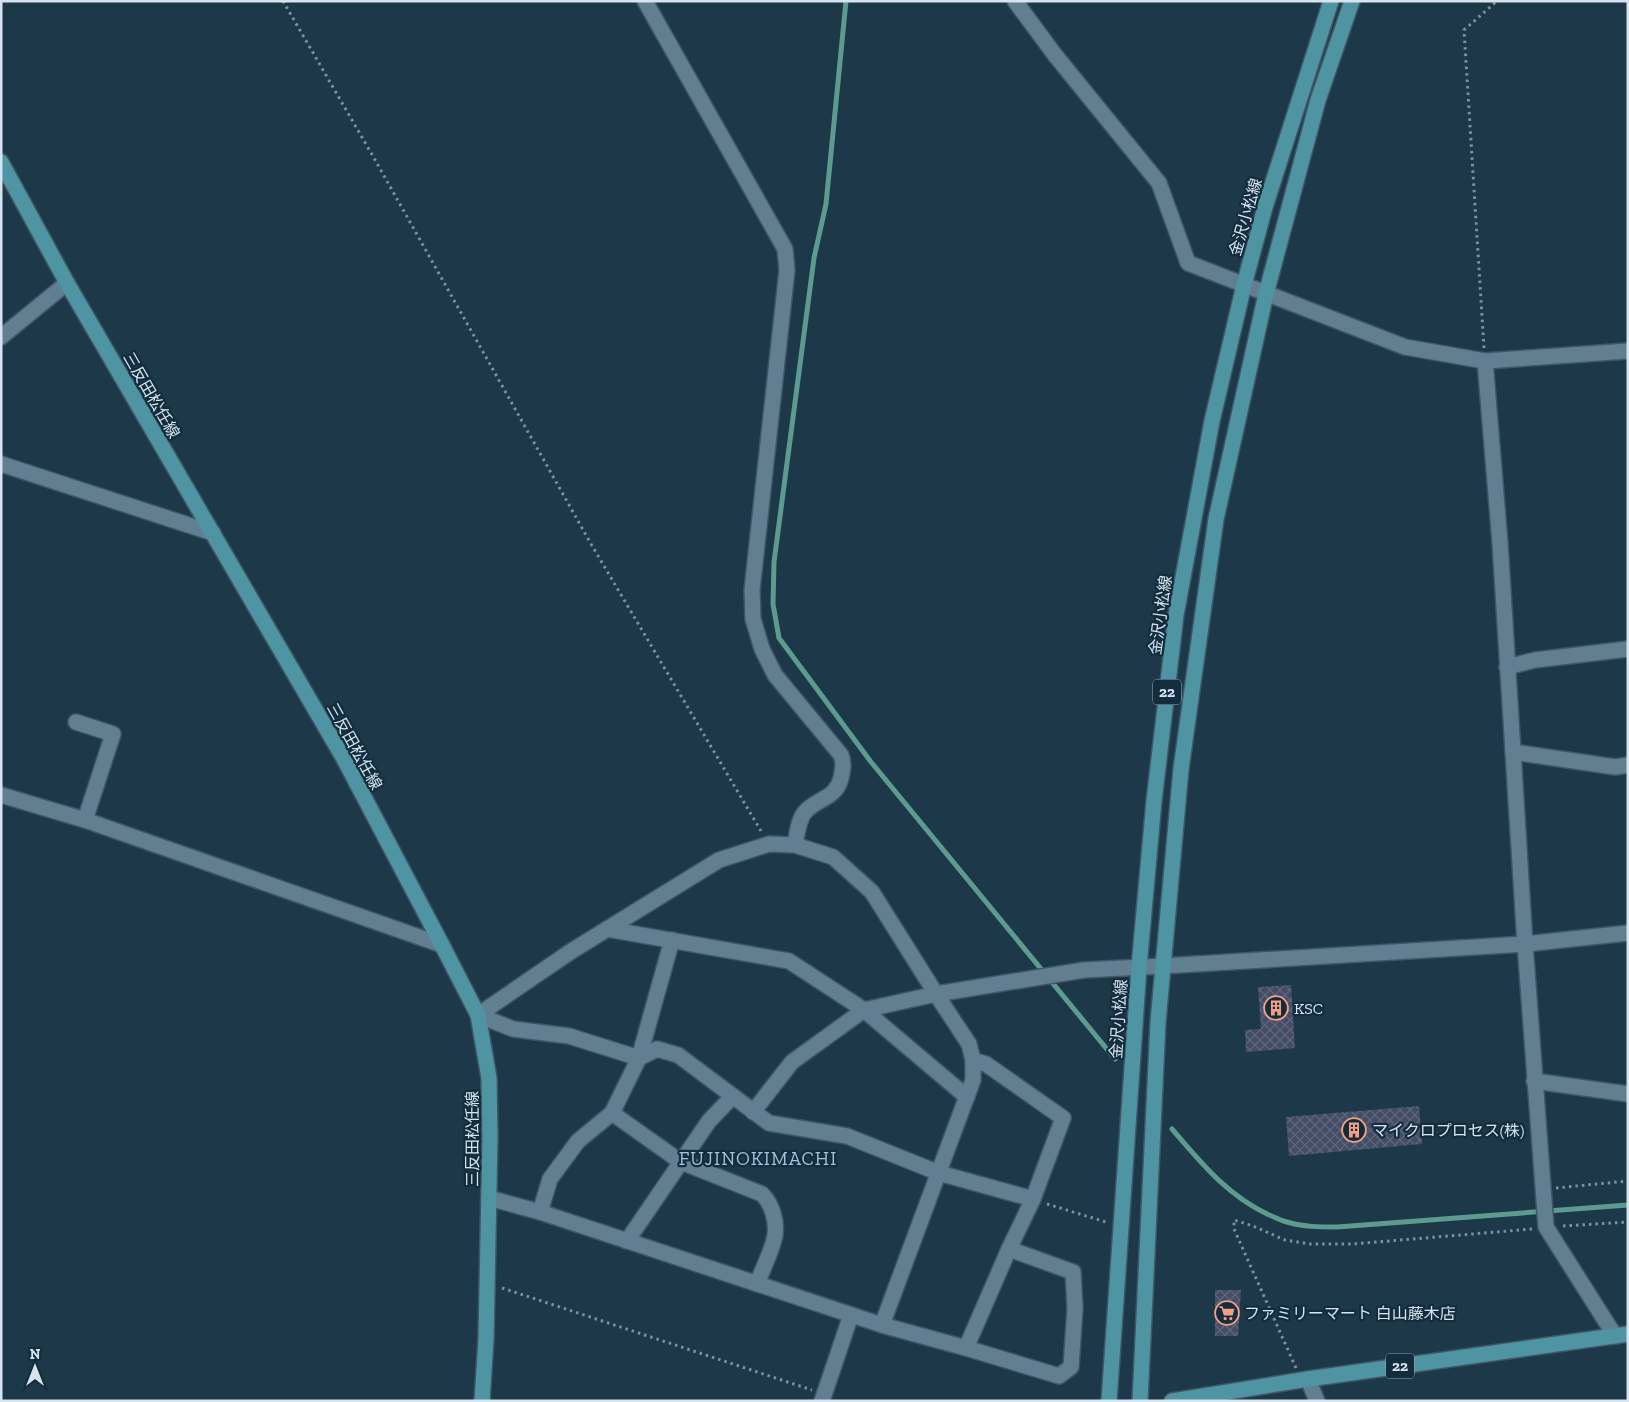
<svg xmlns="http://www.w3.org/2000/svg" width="1629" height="1402" font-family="'Zilla Slab','Noto Sans JP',serif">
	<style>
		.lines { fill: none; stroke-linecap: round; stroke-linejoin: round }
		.stream { stroke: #5d9a90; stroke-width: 5 }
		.building { fill: url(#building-cross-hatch) }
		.minor-casing { stroke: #3f5664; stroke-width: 18 }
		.major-casing { stroke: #3f5664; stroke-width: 18 }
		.path { stroke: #7c919f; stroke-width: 3; stroke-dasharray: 2.5 4; stroke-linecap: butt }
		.minor { stroke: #627f92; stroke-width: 15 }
		.major { stroke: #4e94a2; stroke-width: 15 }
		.labels { text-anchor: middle; stroke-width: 4.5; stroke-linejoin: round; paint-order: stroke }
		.shield { fill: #132d3e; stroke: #9badba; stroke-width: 1 }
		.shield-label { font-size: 15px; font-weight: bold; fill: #d5e4ef }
		.street-label { font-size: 16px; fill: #d5e4ef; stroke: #132d3e }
		.poi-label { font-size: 16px; fill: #d5e4ef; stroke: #132d3e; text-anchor: start }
		.quarter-label { font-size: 19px; letter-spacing: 1px; fill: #a4c3d8; stroke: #132d3e }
	</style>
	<defs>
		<pattern id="building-cross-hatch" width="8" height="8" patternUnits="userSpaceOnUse" patternTransform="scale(1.25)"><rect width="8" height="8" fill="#444c66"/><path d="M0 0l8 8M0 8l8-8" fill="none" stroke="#5e667c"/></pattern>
	</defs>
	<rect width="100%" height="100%" fill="#1d3849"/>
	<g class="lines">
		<g class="stream">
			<path d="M846 1 826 204 814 258 774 562 773 604 779 638 871 762 1115 1059"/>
			<path d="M1172 1129C1202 1164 1227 1195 1269 1215 1275 1217 1281 1221 1287 1222 1303 1227 1320 1227 1337 1227L1628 1205"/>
		</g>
	</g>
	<g class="building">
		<path d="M1291 985 1295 1048 1246 1052 1245 1030 1261 1029 1258 987Z"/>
		<path d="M1419 1106 1422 1144 1289 1156 1286 1117Z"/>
		<path d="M1215 1290H1241L1238 1336H1215Z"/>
	</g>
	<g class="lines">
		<g class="minor-casing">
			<g id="minor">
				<path d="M645 1 785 249 787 270 752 590 753 619 762 649 775 675 841 755C844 763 843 769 841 778 836 799 817 798 805 812 798 820 797 835 795 845"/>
				<path d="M1015 1 1055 55 1159 183 1188 263 1405 347 1485 361 1628 351"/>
				<path d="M1 337 67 283"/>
				<path d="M1485 361 1500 543 1525 944 1546 1227 1615 1336"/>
				<path d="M1 464 213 533"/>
				<path d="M1507 667 1535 660 1628 649"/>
				<path d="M76 722 113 734 85 820"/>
				<path d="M1513 752 1615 767 1628 765"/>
				<path d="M1 795 85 820 442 945"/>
				<path d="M607 929 789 961 864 1010 967 1097"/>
				<path d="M478 1015 570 952 719 860 769 844 795 845 833 857 872 892 936 994 969 1044 973 1060V1080L882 1325 540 1212 489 1198"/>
				<path d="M478 1015 513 1029 569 1036 639 1058 657 1049 678 1055 769 1123 847 1136 939 1173 1033 1199"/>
				<path d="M973 1060 986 1064 1063 1118 1033 1199 1009 1249"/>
				<path d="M1534 1081 1628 1094"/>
				<path d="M753 1112 792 1062 864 1010 936 994 1084 970 1163 966 1525 944 1628 933"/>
				<path d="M612 1113 681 1162 762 1194C772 1204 777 1221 775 1235 773 1249 762 1270 757 1284"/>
				<path d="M540 1212 550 1179 578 1141 612 1113 639 1058 672 940"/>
				<path d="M627 1241 709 1121 733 1096"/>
				<path d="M882 1325 966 1348 1059 1376 1071 1367 1075 1308 1073 1272 1009 1249 966 1348"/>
				<path d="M1308 1379 1317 1401"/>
				<path d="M822 1401 851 1315"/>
			</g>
		</g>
		<g class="major-casing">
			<g id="major">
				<path d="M1 162 67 283 344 759 442 945 478 1015 489 1078 490 1137 486 1339 482 1401"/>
				<path d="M1109 1401 1139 967 1154 801 1176 615 1212 421 1244 285 1265 207 1331 1"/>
				<path d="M1140 1401 1158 1022 1181 769 1216 519 1266 294 1318 100 1352 1"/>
				<path d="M1172 1401 1308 1379 1628 1334"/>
			</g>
		</g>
		<g class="path">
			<path d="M283 1 374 158 591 544 761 831"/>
			<path d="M1484 348 1464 30 1497 1"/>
			<path d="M1556 1188 1628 1181"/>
			<path d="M1047 1204 1106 1222"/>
			<path d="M1563 1226 1628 1222"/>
			<path d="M502 1288 812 1390"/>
			<path d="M1296 1368 1234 1229V1220L1253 1226 1285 1240 1310 1244H1353L1532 1229"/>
		</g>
		<use href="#minor" class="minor"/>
		<use href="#major" class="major"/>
	</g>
	<defs>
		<g id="building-ring" transform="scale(1.25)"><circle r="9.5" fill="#132d3e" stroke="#f39f85" stroke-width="1.5"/><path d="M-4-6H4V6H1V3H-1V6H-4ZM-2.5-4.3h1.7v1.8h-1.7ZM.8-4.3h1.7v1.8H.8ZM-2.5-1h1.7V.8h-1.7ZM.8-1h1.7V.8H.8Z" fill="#f39f85"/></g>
		<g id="supermarket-ring" transform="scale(1.25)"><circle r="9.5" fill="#132d3e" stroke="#f39f85" stroke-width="1.5"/><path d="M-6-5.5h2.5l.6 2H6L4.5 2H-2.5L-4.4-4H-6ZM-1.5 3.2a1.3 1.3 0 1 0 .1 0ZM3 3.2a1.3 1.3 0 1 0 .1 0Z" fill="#f39f85"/></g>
	</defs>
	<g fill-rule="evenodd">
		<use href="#building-ring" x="1276" y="1008"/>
		<use href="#building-ring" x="1354" y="1130"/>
		<use href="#supermarket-ring" x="1227" y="1313"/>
	</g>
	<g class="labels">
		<g class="shield">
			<rect x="1153" y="679.5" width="28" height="25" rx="4"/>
			<rect x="1386" y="1353.5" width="28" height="25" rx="4"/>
		</g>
		<g class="shield-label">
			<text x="1167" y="697">22</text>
			<text x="1400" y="1371">22</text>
		</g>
		<g class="street-label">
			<text transform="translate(1245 217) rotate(-74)" y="6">金沢小松線</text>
			<text transform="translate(152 395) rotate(60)" y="6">三反田松任線</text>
			<text transform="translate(1160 615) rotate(-82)" y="6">金沢小松線</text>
			<text transform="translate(355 746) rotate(61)" y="6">三反田松任線</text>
			<text transform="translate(1118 1019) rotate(-86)" y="6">金沢小松線</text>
			<text transform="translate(472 1139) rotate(-90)" y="6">三反田松任線</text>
		</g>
		<g class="poi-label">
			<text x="1294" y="1014">KSC</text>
			<text x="1372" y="1136">マイクロプロセス(株)</text>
			<text x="1244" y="1319">ファミリーマート 白山藤木店</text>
		</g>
		<g class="quarter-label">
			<text x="758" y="1165">FUJINOKIMACHI</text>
		</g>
	</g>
	<rect width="1629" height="1402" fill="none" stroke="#d5e4ef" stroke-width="5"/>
	<g transform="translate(35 1367)" stroke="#132d3e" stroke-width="4" paint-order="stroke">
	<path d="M0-4L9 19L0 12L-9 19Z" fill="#d5e4ef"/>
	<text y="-8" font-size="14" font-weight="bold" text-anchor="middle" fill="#d5e4ef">N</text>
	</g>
</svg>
